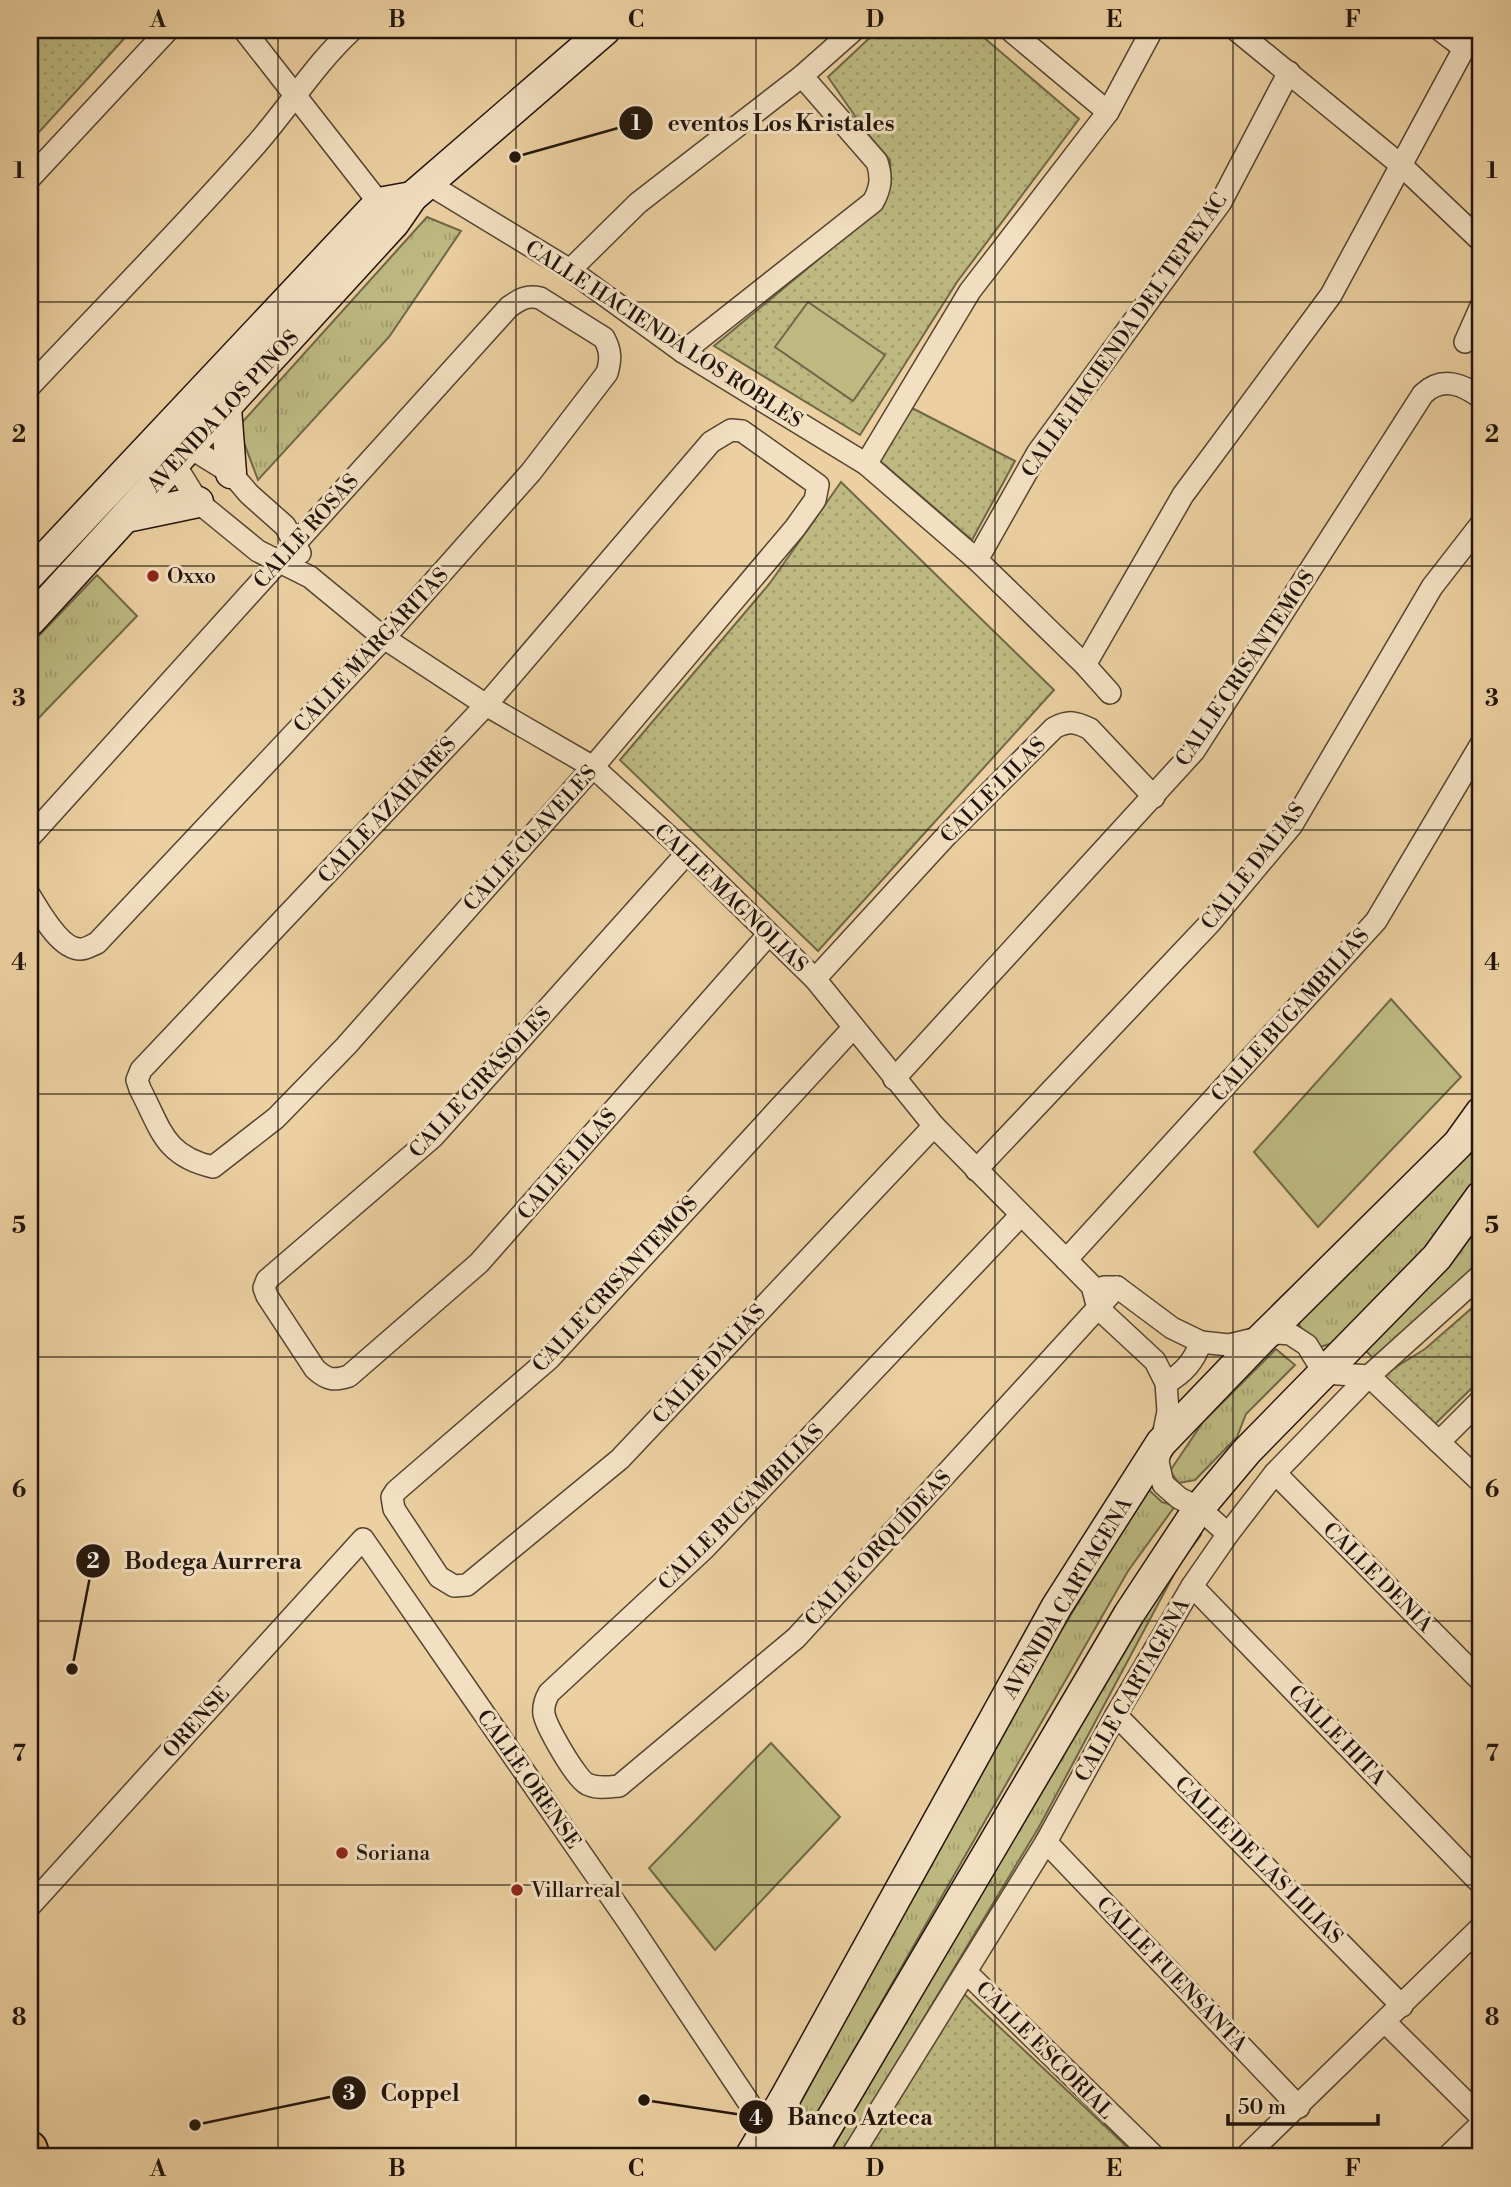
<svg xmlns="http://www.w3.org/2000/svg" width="1511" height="2187" font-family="'Libre Bodoni',serif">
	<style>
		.grass { fill: url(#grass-tufts); stroke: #6f6746; stroke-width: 2 }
		.park { fill: url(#park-dots); stroke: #6f6746; stroke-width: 2 }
		.pitch { fill: #bdb981; stroke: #6f6746; stroke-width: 2 }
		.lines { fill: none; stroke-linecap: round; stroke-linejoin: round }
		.street-casing { stroke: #544430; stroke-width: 24 }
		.secondary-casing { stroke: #21150b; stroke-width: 33 }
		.primary-casing { stroke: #21150b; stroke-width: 37 }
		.street { stroke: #f3e0c2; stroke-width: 21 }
		.secondary { stroke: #f3e0c2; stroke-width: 30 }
		.primary { stroke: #e6b870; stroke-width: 33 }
		.grid { fill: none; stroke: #21150b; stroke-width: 2; stroke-opacity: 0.55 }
		.poi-dot { fill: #8f2418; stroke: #f3e0c2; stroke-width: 2.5 }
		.labels { text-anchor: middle; stroke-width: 6; stroke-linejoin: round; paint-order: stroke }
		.street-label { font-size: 21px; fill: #21150b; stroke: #f3e0c2 }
		.poi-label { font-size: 21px; fill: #21150b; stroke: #f3e0c2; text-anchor: start }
		.leader { fill: none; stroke: #21150b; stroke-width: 2.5 }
		.callout-dot { fill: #21150b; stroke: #f3e0c2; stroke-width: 2.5 }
		.mark-label { font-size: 21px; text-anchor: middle; font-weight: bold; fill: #fff }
		.callout-label { font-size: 23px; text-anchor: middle; font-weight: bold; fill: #21150b; stroke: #f3e0c2; stroke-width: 6; stroke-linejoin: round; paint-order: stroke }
		.neatline { fill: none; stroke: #21150b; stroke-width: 2.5 }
		.grid-label { font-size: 23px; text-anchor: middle; font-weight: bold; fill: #21150b }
	</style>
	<defs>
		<pattern id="grass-tufts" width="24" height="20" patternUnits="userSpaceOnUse" patternTransform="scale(1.75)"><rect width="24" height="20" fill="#bdb981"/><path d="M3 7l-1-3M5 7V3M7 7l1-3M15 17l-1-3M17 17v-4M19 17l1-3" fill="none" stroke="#a29e6e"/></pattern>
		<pattern id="park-dots" width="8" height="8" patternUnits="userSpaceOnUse" patternTransform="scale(1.75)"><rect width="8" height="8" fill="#bdb981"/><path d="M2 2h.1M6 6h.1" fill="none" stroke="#a29e6e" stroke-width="1.8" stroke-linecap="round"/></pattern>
	</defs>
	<rect width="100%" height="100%" fill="#ecd0a1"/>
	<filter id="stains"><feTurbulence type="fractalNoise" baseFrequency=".00286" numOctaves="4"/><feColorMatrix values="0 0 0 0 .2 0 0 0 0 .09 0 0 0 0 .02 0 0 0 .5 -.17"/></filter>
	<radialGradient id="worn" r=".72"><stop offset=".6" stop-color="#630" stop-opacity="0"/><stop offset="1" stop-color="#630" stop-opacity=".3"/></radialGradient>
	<g class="grass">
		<path d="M427 217 461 231 389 337 258 480 238 427Z"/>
		<path d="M97 575 137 616 30 727V645Z"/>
		<path d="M1481 1126V1176L1433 1243 1333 1343 1316 1348 1305 1336 1299 1324 1302 1310Z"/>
		<path d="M1481 1208V1264L1420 1328 1373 1358 1359 1344Z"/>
		<path d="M1276 1349 1295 1365 1246 1414 1237 1437 1195 1480 1179 1483 1170 1471 1203 1422Z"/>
		<path d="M1149 1490 1162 1502 1175 1506 1128 1571 810 2127 795 2113C909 1903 1018 1690 1149 1490Z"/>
		<path d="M1192 1522 1201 1535 1180 1563 1039 1827 840 2157H822Z"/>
	</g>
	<g class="park">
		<path d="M30 30H132L30 142Z"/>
		<path d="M878 30H975L1079 119 957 282 860 435 714 346 884 205 891 184 890 160 866 132 828 77Z"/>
		<path d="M912 408 1015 461 972 540 879 460Z"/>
		<path d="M841 482 1054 690 818 951 620 760 770 583Z"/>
		<path d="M1481 1300V1379L1435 1424 1383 1375 1425 1349Z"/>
		<path d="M961 1991 1138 2157H857Z"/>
	</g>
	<g class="pitch">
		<path d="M808 302 885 355 853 401 775 347Z"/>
		<path d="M1391 999 1461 1077 1318 1227 1254 1152Z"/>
		<path d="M771 1743 840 1817 715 1950 649 1868Z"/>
	</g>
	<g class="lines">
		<g class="street-casing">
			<g id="street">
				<path d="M244 30 387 213"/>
				<path d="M1010 30 1108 112"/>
				<path d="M1236 30 1402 166 1481 241"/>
				<path d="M1440 30 1465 49"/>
				<path d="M30 178 168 30"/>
				<path d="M427 183 570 270 683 352 866 464 977 560 1085 665 1110 693"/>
				<path d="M570 270 638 203 802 76 854 30"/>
				<path d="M1465 342 1481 306"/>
				<path d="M683 352 873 202C881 188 882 177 877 162L802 76"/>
				<path d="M30 386C104 307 181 230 253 148 288 109 314 65 352 30"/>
				<path d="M731 430 742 431 818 485 815 500 795 528 593 767 346 1046 276 1118 213 1167C164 1156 161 1129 140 1089L137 1080 141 1070 486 705 711 442Z"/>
				<path d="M181 439 189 447 231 473 249 494 285 526 300 553"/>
				<path d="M166 455 174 463 198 502 258 551 310 577 384 638 486 705 593 767 687 853 815 979 934 1126 1092 1286 1098 1308 1155 1361 1166 1383 1168 1411 1158 1462 1163 1484 1179 1498 1199 1508 1228 1534"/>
				<path d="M866 464 970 291 1108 112 1152 30"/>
				<path d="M977 560 1038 452 1221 202 1289 72"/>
				<path d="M1085 665 1183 495 1331 295 1474 30"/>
				<path d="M30 837 509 307C520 299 527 295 540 298L604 338C611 351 611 359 607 373L531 472 384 638 97 943C92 945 86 949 81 949 60 950 40 912 30 896"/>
				<path d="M687 853 433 1137 267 1280 264 1288 267 1296 315 1369C327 1380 334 1381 349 1376L479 1263 768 935"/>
				<path d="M815 979 947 835 1054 728C1069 720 1076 722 1090 729L1154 797"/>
				<path d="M853 1028 550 1358 396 1491 392 1497 394 1509 439 1577 454 1586 467 1585 620 1459 934 1126"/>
				<path d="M894 1079 1194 751 1423 394C1442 376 1463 384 1481 398"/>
				<path d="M976 1170 1210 923 1292 825 1432 587 1481 524"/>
				<path d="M1021 1215 704 1549 549 1693C545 1700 543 1706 544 1714 546 1726 576 1779 587 1784 597 1789 608 1787 619 1786L796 1638 1117 1287"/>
				<path d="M1066 1260 1376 921 1481 744"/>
				<path d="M1104 1287H1117L1172 1328 1201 1342 1229 1345 1279 1333 1290 1334 1307 1345 1324 1373 1369 1376 1481 1482"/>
				<path d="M1166 1383C1184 1373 1194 1361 1201 1342"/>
				<path d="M1439 1442 1481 1400"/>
				<path d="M1275 1473 1481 1681"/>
				<path d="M1192 1586 1481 1884"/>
				<path d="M1116 1715 1402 2006"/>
				<path d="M1046 1842 1299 2107"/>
				<path d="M30 1906 363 1539 627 1920 767 2130 790 2157"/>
				<path d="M966 1972 1155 2157"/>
				<path d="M1385 2022 1481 2117"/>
				<path d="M851 2157 1046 1842 1116 1715 1192 1586 1228 1534 1275 1473 1369 1376 1481 1275"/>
				<path d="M1245 2157 1481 1927"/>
				<path d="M1447 2157 1481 2124"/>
			</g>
		</g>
		<g class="secondary-casing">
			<g id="secondary">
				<path d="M226 408 231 473"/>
				<path d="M126 517 198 502"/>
				<path d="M30 574 379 203 412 197"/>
				<path d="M30 621 394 223 412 197 605 30"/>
				<path d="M784 2100C787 2131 791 2130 814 2148"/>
				<path d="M750 2157 784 2100 1057 1606 1161 1443 1261 1339 1458 1144 1481 1112"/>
				<path d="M809 2157 1129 1614 1199 1508 1247 1451 1437 1257 1481 1196"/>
			</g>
		</g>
		<g class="primary-casing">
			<path id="primary" d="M30 2148 33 2157"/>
		</g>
		<use href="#street" class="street"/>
		<use href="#secondary" class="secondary"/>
		<use href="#primary" class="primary"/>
	</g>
	<path class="grid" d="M278 30V2157M516 30V2157M756 30V2157M995 30V2157M1233 30V2157M30 302H1481M30 566H1481M30 830H1481M30 1094H1481M30 1357H1481M30 1621H1481M30 1885H1481"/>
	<g class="poi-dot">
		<circle cx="153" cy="576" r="7"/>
		<circle cx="342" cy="1853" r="7"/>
		<circle cx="517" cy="1890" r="7"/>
	</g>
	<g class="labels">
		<g class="street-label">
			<text transform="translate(664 334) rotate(33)" y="7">CALLE HACIENDA LOS ROBLES</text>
			<text transform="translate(1124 335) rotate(-55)" y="7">CALLE HACIENDA DEL TEPEYAC</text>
			<text transform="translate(223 411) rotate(-47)" y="7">AVENIDA LOS PINOS</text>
			<text transform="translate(306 531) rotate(-48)" y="7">CALLE ROSAS</text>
			<text transform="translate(371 650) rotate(-47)" y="7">CALLE MARGARITAS</text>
			<text transform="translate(1245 668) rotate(-56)" y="7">CALLE CRISANTEMOS</text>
			<text transform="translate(993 790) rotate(-45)" y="7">CALLE LILAS</text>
			<text transform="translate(387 810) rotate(-47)" y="7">CALLE AZAHARES</text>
			<text transform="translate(530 838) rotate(-48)" y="7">CALLE CLAVELES</text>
			<text transform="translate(1253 866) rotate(-52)" y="7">CALLE DALIAS</text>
			<text transform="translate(731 898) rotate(44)" y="7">CALLE MAGNOLIAS</text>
			<text transform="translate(1290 1015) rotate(-48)" y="7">CALLE BUGAMBILIAS</text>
			<text transform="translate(480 1082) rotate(-47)" y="7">CALLE GIRASOLES</text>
			<text transform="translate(567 1164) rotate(-49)" y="7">CALLE LILAS</text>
			<text transform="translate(615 1284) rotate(-47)" y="7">CALLE CRISANTEMOS</text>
			<text transform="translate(709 1364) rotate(-47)" y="7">CALLE DALIAS</text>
			<text transform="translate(741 1507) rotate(-45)" y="7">CALLE BUGAMBILIAS</text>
			<text transform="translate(878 1548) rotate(-47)" y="7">CALLE ORQUÍDEAS</text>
			<text transform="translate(1378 1577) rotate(45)" y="7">CALLE DENIA</text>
			<text transform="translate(1067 1598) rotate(-59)" y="7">AVENIDA CARTAGENA</text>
			<text transform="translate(1132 1690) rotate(-60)" y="7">CALLE CARTAGENA</text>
			<text transform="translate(196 1722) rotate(-48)" y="7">ORENSE</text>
			<text transform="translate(1337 1735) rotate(46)" y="7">CALLE HITA</text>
			<text transform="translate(529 1779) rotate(55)" y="7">CALLE ORENSE</text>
			<text transform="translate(1259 1860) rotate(45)" y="7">CALLE DE LAS LILIAS</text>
			<text transform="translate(1172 1974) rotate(46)" y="7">CALLE FUENSANTA</text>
			<text transform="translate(1045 2050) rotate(45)" y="7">CALLE ESCORIAL</text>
		</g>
		<g class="poi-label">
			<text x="167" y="583">Oxxo</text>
			<text x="356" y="1860">Soriana</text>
			<text x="531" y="1897">Villarreal</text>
		</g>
	</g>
	<path class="leader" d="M515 157L636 123M72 1669L93 1561M195 2125L349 2093M644 2100L756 2117"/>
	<g class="callout-dot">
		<circle cx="515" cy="157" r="7"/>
		<circle cx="72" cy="1669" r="7"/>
		<circle cx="195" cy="2125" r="7"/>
		<circle cx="644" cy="2100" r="7"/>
		<circle cx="636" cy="123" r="18"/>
		<circle cx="93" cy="1561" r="18"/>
		<circle cx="349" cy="2093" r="18"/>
		<circle cx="756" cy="2117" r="18"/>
	</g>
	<g class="mark-label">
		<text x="636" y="130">1</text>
		<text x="93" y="1568">2</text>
		<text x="349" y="2100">3</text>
		<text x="756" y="2125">4</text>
	</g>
	<g class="callout-label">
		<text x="781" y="131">eventos Los Kristales</text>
		<text x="213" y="1569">Bodega Aurrera</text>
		<text x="420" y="2101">Coppel</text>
		<text x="860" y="2125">Banco Azteca</text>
	</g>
	<rect width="1511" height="2187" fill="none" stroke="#ecd0a1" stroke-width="77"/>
	<path d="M1228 2114v10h150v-10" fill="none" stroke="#21150b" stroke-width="3.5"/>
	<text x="1238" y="2114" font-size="21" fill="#21150b" stroke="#f3e0c2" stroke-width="5" paint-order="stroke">50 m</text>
	<rect x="38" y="38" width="1434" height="2110" class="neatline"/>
	<g class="grid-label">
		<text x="158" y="27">A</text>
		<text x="397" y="27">B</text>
		<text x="636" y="27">C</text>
		<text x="875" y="27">D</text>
		<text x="1114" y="27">E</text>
		<text x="1353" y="27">F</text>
		<text x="19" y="178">1</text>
		<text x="1492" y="178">1</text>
		<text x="19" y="442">2</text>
		<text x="1492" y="442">2</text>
		<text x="19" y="706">3</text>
		<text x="1492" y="706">3</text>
		<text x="19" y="970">4</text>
		<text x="1492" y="970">4</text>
		<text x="19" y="1233">5</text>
		<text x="1492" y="1233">5</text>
		<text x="19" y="1497">6</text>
		<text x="1492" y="1497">6</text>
		<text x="19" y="1761">7</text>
		<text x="1492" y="1761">7</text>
		<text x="19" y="2025">8</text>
		<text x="1492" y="2025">8</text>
		<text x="158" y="2176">A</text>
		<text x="397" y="2176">B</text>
		<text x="636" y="2176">C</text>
		<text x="875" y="2176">D</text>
		<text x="1114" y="2176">E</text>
		<text x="1353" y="2176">F</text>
	</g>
	<rect width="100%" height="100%" filter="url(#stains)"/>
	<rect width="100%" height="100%" fill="url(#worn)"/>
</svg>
